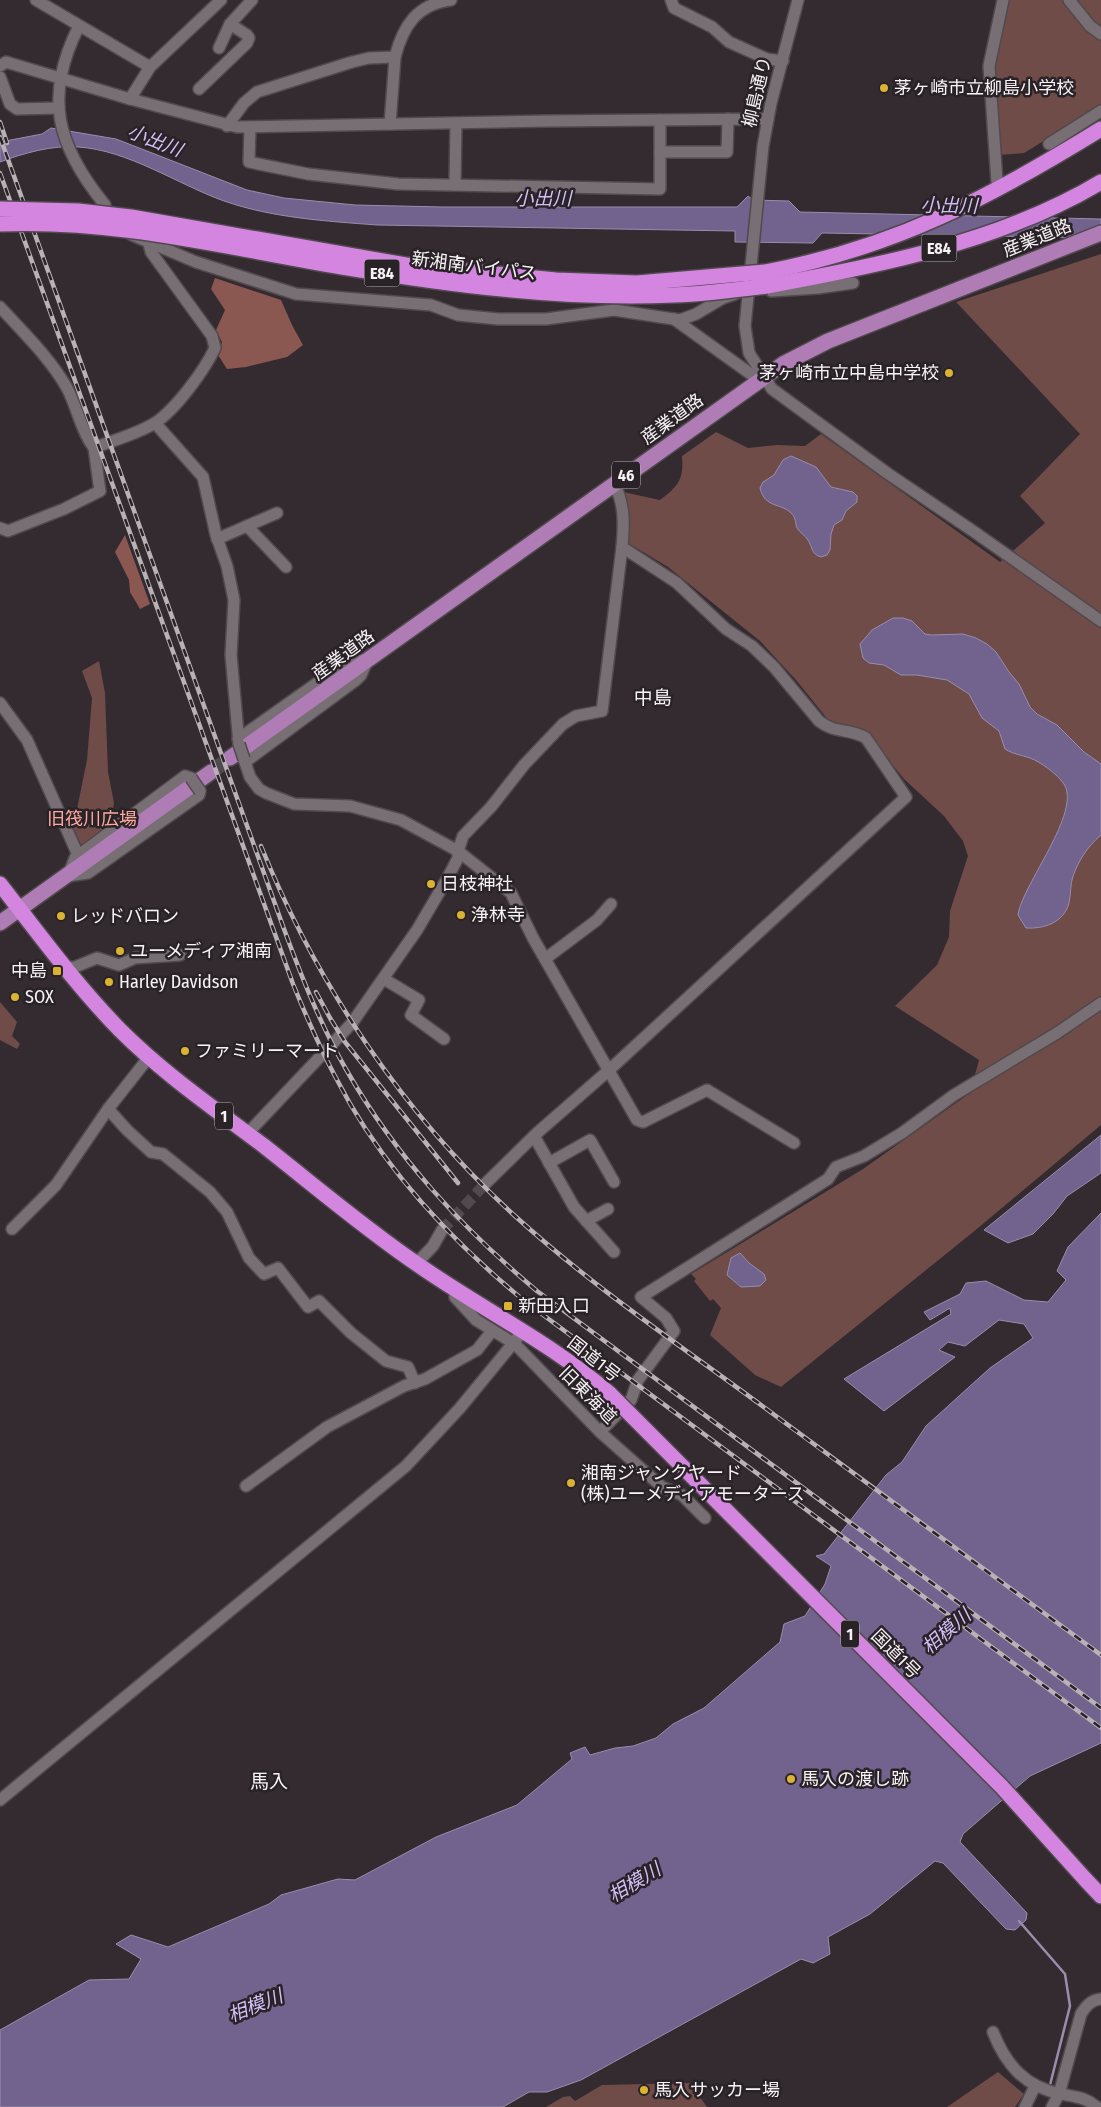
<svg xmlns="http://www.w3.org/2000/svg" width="1101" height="2107" font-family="'Fira Sans Condensed','Noto Sans JP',sans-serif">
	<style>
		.green { fill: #6f4c48 }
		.forest { fill: #8b5751 }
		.water { fill: #71628e; stroke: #998dad }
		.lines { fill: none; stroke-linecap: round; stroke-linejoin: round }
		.stream { stroke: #998dad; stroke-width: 2.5 }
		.minor-tunnel { stroke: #50494e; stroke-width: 11; stroke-dasharray: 11 5.5; stroke-linecap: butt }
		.major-tunnel { stroke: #50494e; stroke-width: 15; stroke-dasharray: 15 8; stroke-linecap: butt }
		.minor-casing { stroke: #50494d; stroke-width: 14 }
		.major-casing { stroke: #50494d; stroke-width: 18 }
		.highway-casing { stroke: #50494d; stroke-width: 18 }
		.minor { stroke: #786f74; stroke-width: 11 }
		.major { stroke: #af7cb5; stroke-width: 15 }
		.highway { stroke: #d385e0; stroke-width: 15 }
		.rail-casing { stroke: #b8b2b6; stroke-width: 4.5 }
		.rail { stroke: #292226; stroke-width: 2.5; stroke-dasharray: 8; stroke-linecap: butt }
		.minor-bridge-casing { stroke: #50494d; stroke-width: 14; stroke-linecap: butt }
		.highway-bridge-casing { stroke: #50494d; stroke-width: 18; stroke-linecap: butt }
		.minor-bridge { stroke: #786f74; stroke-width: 11 }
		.highway-bridge { stroke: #d385e0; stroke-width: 15 }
		.poi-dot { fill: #dab334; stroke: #292226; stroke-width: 2 }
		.labels { text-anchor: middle; stroke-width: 5; stroke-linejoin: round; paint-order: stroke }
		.shield { fill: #292226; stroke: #b9b4b7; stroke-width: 1 }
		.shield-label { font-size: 16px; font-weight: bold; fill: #f7f2f5 }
		.poi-label { font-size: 18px; fill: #f7f2f5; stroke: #292226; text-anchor: start }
		.street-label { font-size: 18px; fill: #f7f2f5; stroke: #292226 }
		.park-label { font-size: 18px; fill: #fda99f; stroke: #292226 }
		.water-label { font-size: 19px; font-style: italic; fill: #d2bff8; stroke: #292226 }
		.neighbourhood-label { font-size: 19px; fill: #f7f2f5; stroke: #292226 }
	</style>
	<rect width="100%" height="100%" fill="#332b30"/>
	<g class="green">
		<path d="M1007 0H1101V106L1024 153 999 155 992 67Z"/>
		<path d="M1101 254V1125L972 1233 781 1387 755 1375 710 1335 721 1308 713 1299 710 1301 694 1281 696 1279 691 1274 863 1169 970 1093 979 1060 895 1006 937 965 949 937 950 911 968 856 963 841 944 816 904 779 868 735 829 721 796 680 760 641 668 567 628 543 623 492 660 500C678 486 684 480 682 456L716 432 748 448 777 445 805 446 821 434 1000 562 1045 523 1020 496 1080 434 956 302Z"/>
		<path d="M99 661 105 693 108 772 114 803 109 830 83 849 69 819 77 809 87 760 92 698 82 671Z"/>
		<path d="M0 1002 17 1022 12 1036 20 1044 17 1049 0 1040Z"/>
		<path d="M998 2072 1024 2094 1015 2107H947Z"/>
		<path d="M690 2083 707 2107H546L563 2097 570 2096 575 2101 602 2085Z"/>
	</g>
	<g class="forest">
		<path d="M215 278 281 300 292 325 303 345 287 357 246 367 227 369 218 355 222 342 216 330 225 310 211 289Z"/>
		<path d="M125 535 150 604 140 609 130 592 129 580 115 552Z"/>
	</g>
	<g class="water">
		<path d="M51 128 116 139 247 190 284 198 355 205 443 207H737L748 196 753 200 789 201 800 212 1101 219V238L822 233 813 243 735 242V231L377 225C325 221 273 218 224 201 177 184 128 150 78 147 52 145 24 153 0 162V142L42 134Z"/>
		<path d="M791 456 816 467 831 487 853 492 857 496V502L846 511 842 520 834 525 831 534 830 550 827 555 821 557C811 554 813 548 808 540 805 535 800 533 797 528 795 523 796 518 792 514 781 502 765 509 760 488L763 482 774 475 783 460Z"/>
		<path d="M893 618H903L912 621 925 634 931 635 963 634 976 638 987 644 996 652 1009 672 1019 684 1030 707 1037 714 1057 725 1084 752 1101 764V835C1087 847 1079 860 1073 876 1070 885 1071 894 1069 903 1064 923 1043 929 1026 928L1018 915C1022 885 1082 812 1064 784 1057 774 1041 762 1030 758 1021 755 1013 754 1005 749L999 731 982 718 969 694 947 680 917 675H901L884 665 869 663 863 658 860 644 872 630Z"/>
		<path d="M1101 1135V1173L1067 1196 1053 1214 1033 1234 1008 1243 984 1230Z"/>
		<path d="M1101 1213V1743L1030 1776 963 1834 960 1842 1027 1913 1026 1920 1015 1930 1006 1929 943 1863 935 1861 870 1914 828 1937 830 1954 813 1963 801 1959 581 2080 547 2092H529L503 2107H0V2030L89 1980 129 1979 141 1959 116 1944 131 1935 168 1947 269 1904 281 1895 338 1879 355 1880 436 1837 517 1805 572 1759 570 1753 585 1747 590 1755 615 1748 633 1746 656 1738 673 1724 704 1708 780 1642 784 1624 805 1616 825 1584 831 1566 816 1556 824 1554 886 1475 902 1462 926 1426 990 1368 1033 1338 1024 1324 999 1320 965 1346 948 1342 939 1350 955 1357 884 1411 844 1379 951 1314 950 1308 930 1320 924 1312 960 1294 966 1283 986 1281 1024 1300 1048 1302 1066 1280 1057 1271 1068 1247Z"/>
		<path d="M740 1253 749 1263 764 1274 766 1280 760 1286 741 1287 727 1275 731 1258Z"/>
	</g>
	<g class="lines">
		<path class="stream" d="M1019 1921 1065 1974 1070 2006 1050 2085"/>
		<path class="minor-tunnel" d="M442 1230 486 1183"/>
		<path class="major-tunnel" d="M211 772 230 758"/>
		<g class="minor-casing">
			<g id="minor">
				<path d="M36 0 150 67"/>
				<path d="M671 0 674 8 712 27 729 42 767 59 783 61"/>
				<path d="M798 0 771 103 763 146 745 326 749 353 772 389 887 473 973 531 1101 621"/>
				<path d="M1069 0 1090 26 1101 34"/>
				<path d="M79 26C43 97 57 146 105 205"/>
				<path d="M219 48 230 24 252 0"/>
				<path d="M0 66 6 62 130 99 237 127 546 121 768 119"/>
				<path d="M0 77 10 104 17 109 59 108"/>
				<path d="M199 89 247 43 249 38 247 35 230 24"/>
				<path d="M130 99 150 67 221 0"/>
				<path d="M660 120V152"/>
				<path d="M390 124 395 57"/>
				<path d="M227 126 244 103 257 92 352 62 369 58 395 57C403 26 417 4 451 0"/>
				<path d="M250 127 249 162 308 174 398 184 660 189V152H727L728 119"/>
				<path d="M1049 144 1101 111"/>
				<path d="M997 182 989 66 1003 0"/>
				<path d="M455 185 456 123"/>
				<path d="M132 235 196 262 296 294 431 305 458 315 498 319H546L614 310 680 320 696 314 723 298 735 294"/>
				<path d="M771 291 818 288 853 283"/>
				<path d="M0 307C23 332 50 358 67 388 77 407 81 431 94 448 114 440 137 434 155 423 176 409 204 371 215 348L212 336 151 252 149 244"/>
				<path d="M674 319 759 380"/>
				<path d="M155 423 203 477 216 535 227 566 234 600 231 655 239 744"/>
				<path d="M247 526 286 567"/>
				<path d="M0 528 8 531 64 509 100 491 94 448"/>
				<path d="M217 539 277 513"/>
				<path d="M0 703 27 740 78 855"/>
				<path d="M238 739 351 659 367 661 361 675 356 680 245 762"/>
				<path d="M244 759 250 777 259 789 266 793 294 804 350 806 401 820 458 851 511 893 533 938 637 1120 643 1122 707 1090 794 1143"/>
				<path d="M191 778 185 776 75 858 68 876 88 873 199 795 200 791"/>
				<path d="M545 959 597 920 611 904"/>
				<path d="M65 968 75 967 97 958 119 965 135 958 180 955"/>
				<path d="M384 979 419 1000 411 1015 444 1039"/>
				<path d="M108 1109 127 1130 151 1152 163 1154 210 1192 227 1212 249 1258 264 1274 278 1268 308 1307 319 1301 351 1333 386 1361 408 1367 415 1383"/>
				<path d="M247 1134 352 1023 417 930 447 879 458 858V851L463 836 491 807 524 765 563 724 576 716 602 711 622 547"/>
				<path d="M534 1136 574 1207 614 1252"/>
				<path d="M549 1163 590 1140 614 1182"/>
				<path d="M486 1183 537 1133 608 1071 906 797 866 738C850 728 835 734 819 721L774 667 752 646 726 629 677 583 622 547C624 525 625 504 614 484"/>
				<path d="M586 1221 608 1209"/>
				<path d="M12 1229 56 1185 108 1109 149 1057"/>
				<path d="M416 1264 433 1246 442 1230"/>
				<path d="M458 1292 455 1297 476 1320 515 1344 600 1432 662 1487 682 1495 705 1518"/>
				<path d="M600 1432 631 1400 638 1380 674 1331 666 1318 641 1297 828 1179 836 1167 864 1156 902 1133 954 1095 1057 1033 1101 1003"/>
				<path d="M246 1486 327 1427 404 1386 425 1379 477 1350 492 1331"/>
				<path d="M0 1800 406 1466 460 1408 524 1330"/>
				<path d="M993 2032C1006 2065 1025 2087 1061 2094 1076 2097 1085 2097 1097 2107"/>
				<path d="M1025 2107 1035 2086"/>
				<path d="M1052 2107 1059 2094 1081 2014C1086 2006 1091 2000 1101 1999"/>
			</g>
		</g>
		<g class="major-casing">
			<g id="major">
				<path d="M230 758 783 364 828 341 1101 233"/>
				<path d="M0 923 211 772"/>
			</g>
		</g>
		<g class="highway-casing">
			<g id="highway">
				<path d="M765 272C894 248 991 197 1101 129"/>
				<path d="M767 286C878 266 1003 241 1101 182"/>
				<path d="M0 884C39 934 76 985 120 1030 164 1074 215 1109 264 1146 315 1186 364 1228 417 1264 481 1309 552 1343 610 1394"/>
				<path d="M1085 1879 1101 1896"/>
			</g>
		</g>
		<use href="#minor" class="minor"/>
		<use href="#major" class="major"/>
		<use href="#highway" class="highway"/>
		<g class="rail-casing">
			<g id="rail">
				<path d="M0 122 7 143"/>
				<path d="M0 137 284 929C302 978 321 1026 347 1071 397 1158 461 1227 537 1291L1101 1708"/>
				<path d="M0 173 293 984C306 1016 320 1048 336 1078 381 1166 451 1241 527 1303L1101 1728"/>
				<path d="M261 846C317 985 404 1115 515 1216 593 1287 681 1346 765 1408 877 1491 989 1573 1101 1655"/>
				<path d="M316 992 330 1018 345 1042 458 1183"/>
			</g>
		</g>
		<use href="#rail" class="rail"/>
		<g class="minor-bridge-casing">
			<g id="minor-bridge">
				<path d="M239 744 244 759"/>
				<path d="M191 778 200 791"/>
			</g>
		</g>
		<g class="highway-bridge-casing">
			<g id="highway-bridge">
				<path d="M0 209 78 211 131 217 406 265 556 280 637 283 765 272"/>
				<path d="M0 224C116 219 228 248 342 267 451 285 563 300 674 295 705 294 736 290 767 286"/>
				<path d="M610 1394 1002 1787 1085 1879"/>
			</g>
		</g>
		<use href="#minor-bridge" class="minor-bridge"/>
		<use href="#highway-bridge" class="highway-bridge"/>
	</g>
	<g class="poi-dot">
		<circle cx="884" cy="88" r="5"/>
		<circle cx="949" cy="373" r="5"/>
		<circle cx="431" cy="884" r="5"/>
		<circle cx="461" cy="915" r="5"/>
		<circle cx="61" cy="916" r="5"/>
		<circle cx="120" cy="951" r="5"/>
		<rect x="52" y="966" width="10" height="10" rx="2.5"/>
		<circle cx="109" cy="982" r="5"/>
		<circle cx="15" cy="997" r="5"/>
		<circle cx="185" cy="1051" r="5"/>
		<rect x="503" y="1301" width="10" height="10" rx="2.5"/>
		<circle cx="571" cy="1483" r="5"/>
		<circle cx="791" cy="1779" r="5"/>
		<circle cx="644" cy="2090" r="5"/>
	</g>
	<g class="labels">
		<g class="shield">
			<rect x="921.5" y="234.5" width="35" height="27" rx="4"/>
			<rect x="364.5" y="259.5" width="35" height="27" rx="4"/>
			<rect x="612" y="461.5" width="28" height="27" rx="4"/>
			<rect x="215" y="1102.5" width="18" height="27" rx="4"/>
			<rect x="841" y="1620.5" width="18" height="27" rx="4"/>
		</g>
		<g class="shield-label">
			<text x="939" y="254">E84</text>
			<text x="382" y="279">E84</text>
			<text x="626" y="481">46</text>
			<text x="224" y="1122">1</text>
			<text x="850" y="1640">1</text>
		</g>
		<g class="poi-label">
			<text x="894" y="94">茅ヶ崎市立柳島小学校</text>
			<text x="939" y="379" text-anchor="end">茅ヶ崎市立中島中学校</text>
			<text x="441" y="890">日枝神社</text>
			<text x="471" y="921">浄林寺</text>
			<text x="71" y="922">レッドバロン</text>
			<text x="130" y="957">ユーメディア湘南</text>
			<text x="47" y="977" text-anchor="end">中島</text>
			<text x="119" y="988">Harley Davidson</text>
			<text x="25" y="1003">SOX</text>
			<text x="195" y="1057">ファミリーマート</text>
			<text x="518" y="1312">新田入口</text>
			<text x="581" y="1479">湘南ジャンクヤード<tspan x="581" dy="21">(株)ユーメディアモータース</tspan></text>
			<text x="801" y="1785">馬入の渡し跡</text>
			<text x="654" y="2096">馬入サッカー場</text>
		</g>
		<g class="street-label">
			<text transform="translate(757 92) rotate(-77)" y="6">柳島通り</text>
			<text transform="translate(1037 238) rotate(-22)" y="6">産業道路</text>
			<text transform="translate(474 266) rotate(7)" y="6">新湘南バイパス</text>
			<text transform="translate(672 419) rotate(-36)" y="6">産業道路</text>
			<text transform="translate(343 655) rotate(-36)" y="6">産業道路</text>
			<text transform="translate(594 1359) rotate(38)" y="6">国道1号</text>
			<text transform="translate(588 1395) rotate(45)" y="6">旧東海道</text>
			<text transform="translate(896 1654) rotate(45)" y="6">国道1号</text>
		</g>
		<g class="park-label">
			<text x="92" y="825">旧筏川広場</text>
		</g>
		<g class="water-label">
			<text transform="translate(155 140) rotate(21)" y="7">小出川</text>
			<text x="543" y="205">小出川</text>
			<text transform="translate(949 205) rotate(1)" y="7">小出川</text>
			<text transform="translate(946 1631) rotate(-41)" y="7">相模川</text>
			<text transform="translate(634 1882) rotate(-31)" y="7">相模川</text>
			<text transform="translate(255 2005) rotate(-22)" y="7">相模川</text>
		</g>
		<g class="neighbourhood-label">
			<text x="653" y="704">中島</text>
			<text x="269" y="1788">馬入</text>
		</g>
	</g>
</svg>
